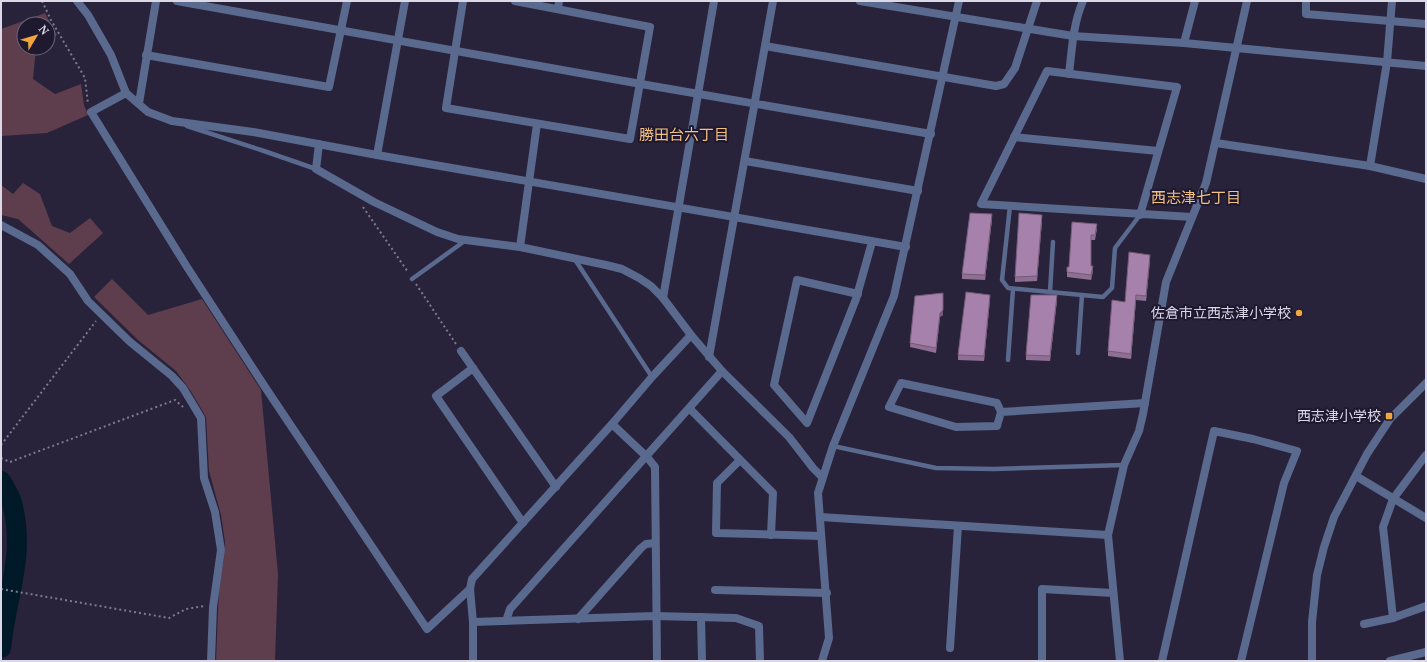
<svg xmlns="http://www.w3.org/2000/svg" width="1427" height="662" font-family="'Noto Serif','Noto Sans JP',serif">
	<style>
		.green { fill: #5e3d4d }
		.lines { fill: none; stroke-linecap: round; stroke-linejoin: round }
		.river { stroke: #001929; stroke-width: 20 }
		.path { stroke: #7f7a8f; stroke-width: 2; stroke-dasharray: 2 3; stroke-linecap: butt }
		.service { stroke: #5a698e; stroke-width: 4.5 }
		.minor { stroke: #5a698e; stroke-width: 8 }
		.tertiary { stroke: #5a698e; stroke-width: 8 }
		.wall { fill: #8f6f94 }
		.shaded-wall { fill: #745a78 }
		.building { fill: #a681ac; stroke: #745a78 }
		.poi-dot { fill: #f0a63e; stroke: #1f1930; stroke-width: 1.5 }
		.labels { text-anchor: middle; stroke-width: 4; stroke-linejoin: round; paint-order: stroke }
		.poi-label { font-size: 14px; fill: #dbd8e8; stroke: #1f1930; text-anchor: end }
		.neighbourhood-label { font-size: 15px; fill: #f4c181; stroke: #1f1930 }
	</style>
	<rect width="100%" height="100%" fill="#28223b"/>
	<g class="green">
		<path d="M45 13 57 35 48 41V24H24V48H36L33 79 55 94 81 84 84 105 88 115 47 133 1 136V29Z"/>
		<path d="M23 183 40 194 52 226 70 233 90 218 103 233 69 264 18 219 1 215V185L13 194Z"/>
		<path d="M112 279 148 315 202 299 261 390 278 574 275 661H216L219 588 224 559 225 542 221 515 209 471 206 417 190 390 176 371 138 340 94 297Z"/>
	</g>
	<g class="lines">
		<path class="river" d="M1 481C5 488 10 495 12 503 26 555 6 597 1 648"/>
		<g class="path">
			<path d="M42 1 51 20 85 78 88 104"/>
			<path d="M363 207 408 272"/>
			<path d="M416 284 456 344"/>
			<path d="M1 445 96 321"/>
			<path d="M1 458 10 462 175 400 183 407"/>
			<path d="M1 589 169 618 186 609 204 606"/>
		</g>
		<g class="service">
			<path d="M187 126 264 151 316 169"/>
			<path d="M1010 206 1002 280 1008 288 1103 297 1112 288 1115 248 1140 215"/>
			<path d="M574 258 652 377"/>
			<path d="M412 279 466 240"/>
			<path d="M1050 292 1053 242"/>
			<path d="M1078 353 1082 295"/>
			<path d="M1008 360 1013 289"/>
			<path d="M833 446 936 468 994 469 1124 465"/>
		</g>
		<g class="minor">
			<path d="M77 1 88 15 111 55 126 93 148 112 172 121 253 132 377 155 906 247"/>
			<path d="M177 1 641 84 931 134"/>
			<path d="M463 1 446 108 630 139 650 27 515 1"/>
			<path d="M1306 1V14L1426 24"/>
			<path d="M558 9 559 1"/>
			<path d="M1184 43 1195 1"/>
			<path d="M765 46 996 86 1004 84 1015 68 1037 1"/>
			<path d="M146 55 329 87 347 1"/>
			<path d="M1069 74C1072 49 1073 24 1083 1"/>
			<path d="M126 93 91 112 187 267 265 387 427 629 470 589"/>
			<path d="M139 103 156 1"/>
			<path d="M1014 137 1158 151"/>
			<path d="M1216 143 1370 166 1426 179"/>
			<path d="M319 144 316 169 374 202 437 232 458 239 520 247 606 265 622 269 639 278 651 286 663 298 691 335 722 371 789 437 813 468 822 477"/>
			<path d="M377 155 405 1"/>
			<path d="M745 161 918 191"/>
			<path d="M1370 166 1387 62 1392 1"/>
			<path d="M1140 215 1177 87 1047 71 981 204 1192 217"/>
			<path d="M1 225 38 245 70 274 88 301 129 341 172 376 183 388 201 418 204 478 215 512 221 550 213 607 211 661"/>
			<path d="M520 247 537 124"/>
			<path d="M858 294 797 280 774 385 807 423 856 299 872 242"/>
			<path d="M663 298 714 1"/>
			<path d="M461 351 556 487"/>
			<path d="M709 357 773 1"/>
			<path d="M473 368 436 396 523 523"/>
			<path d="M690 409 773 493 771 535"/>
			<path d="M1001 412 997 426 956 427 889 407 901 383 997 403 1001 412 1145 403"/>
			<path d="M612 424 647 457 655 467 657 661"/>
			<path d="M740 460 717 483 716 533 821 536"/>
			<path d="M1356 476 1426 518"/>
			<path d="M820 517 1108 535"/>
			<path d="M715 590 827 593"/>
			<path d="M701 617 702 661"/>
			<path d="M1393 618 1383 527 1393 499 1426 455"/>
			<path d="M578 619 641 548 646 544 655 543"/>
			<path d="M506 621 510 609 722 371"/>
			<path d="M473 622 655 616 736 618 759 626 760 661"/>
			<path d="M1364 624 1393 618 1426 606"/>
			<path d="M950 648 958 526"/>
			<path d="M1042 660V589L1113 593"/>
			<path d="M473 661V622L470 589 472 579 612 424 652 377 691 335"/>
			<path d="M822 661 829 638 818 493 833 446 894 296 959 1"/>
			<path d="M1120 661 1108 535 1124 465 1139 431 1143 414 1166 282 1206 183 1247 1"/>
			<path d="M1162 661 1214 431 1253 439 1297 451 1284 483 1241 661"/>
			<path d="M1390 661 1426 652"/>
		</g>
		<g class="tertiary">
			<path d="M860 1 1073 36 1184 43 1426 66"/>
			<path d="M1312 661V622L1317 575 1324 547 1334 517 1367 454 1390 419 1426 383"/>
		</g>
	</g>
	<g class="wall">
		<path d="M992 219 985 280 962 279V274Z"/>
		<path d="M1042 220 1037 281 1015 282V277Z"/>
		<path d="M1072 222 1097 229 1095 240H1091V266L1093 271 1091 280 1067 277V267H1069Z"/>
		<path d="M1150 260 1146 301 1136 300 1131 359 1108 356V351L1125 302Z"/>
		<path d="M915 296 943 315 940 317 936 353 910 347Z"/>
		<path d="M990 299 984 361 958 360V355Z"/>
		<path d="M1057 300 1050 361 1026 360V355Z"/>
	</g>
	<g class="shaded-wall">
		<path d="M992 214V219L985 280V275Z"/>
		<path d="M1042 215V220L1037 281V276Z"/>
		<path d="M1150 255V260L1146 301V296Z"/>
		<path d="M1093 266V271L1091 280V275Z"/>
		<path d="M990 295V299L984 361V356Z"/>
		<path d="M1057 295V300L1050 361V356Z"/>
		<path d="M1136 295V300L1131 359V354Z"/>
		<path d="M943 310V315L940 317 936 353 940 313Z"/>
	</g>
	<g class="building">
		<path d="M970 213 992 214 985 275 962 274Z"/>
		<path d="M1019 213 1042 215 1037 276 1015 277Z"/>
		<path d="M1072 222 1097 224 1095 235H1091V266H1093L1091 275 1067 272V267H1069Z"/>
		<path d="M1129 252 1150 255 1146 296 1136 295 1131 354 1108 351 1112 300 1125 302Z"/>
		<path d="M966 292 990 295 984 356 958 355Z"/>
		<path d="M943 293V310L940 313 936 348 910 343 915 296Z"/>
		<path d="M1031 295H1057L1050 356 1026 355Z"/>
	</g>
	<g class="poi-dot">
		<circle cx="1299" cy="313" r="4"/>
		<rect x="1385" y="412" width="8" height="8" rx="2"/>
	</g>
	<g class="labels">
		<g class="poi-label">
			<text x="1291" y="318">佐倉市立西志津小学校</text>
			<text x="1381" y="421">西志津小学校</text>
		</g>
		<g class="neighbourhood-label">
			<text x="684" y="140">勝田台六丁目</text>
			<text x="1196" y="203">西志津七丁目</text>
		</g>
	</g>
	<rect width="1427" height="662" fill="none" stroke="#dbd8e8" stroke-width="4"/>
	<g transform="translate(36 36) rotate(52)"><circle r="19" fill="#1f1930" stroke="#6a657a"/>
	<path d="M0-3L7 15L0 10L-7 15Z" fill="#f0a63e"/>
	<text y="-6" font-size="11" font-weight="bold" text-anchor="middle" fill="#dbd8e8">N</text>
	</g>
</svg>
